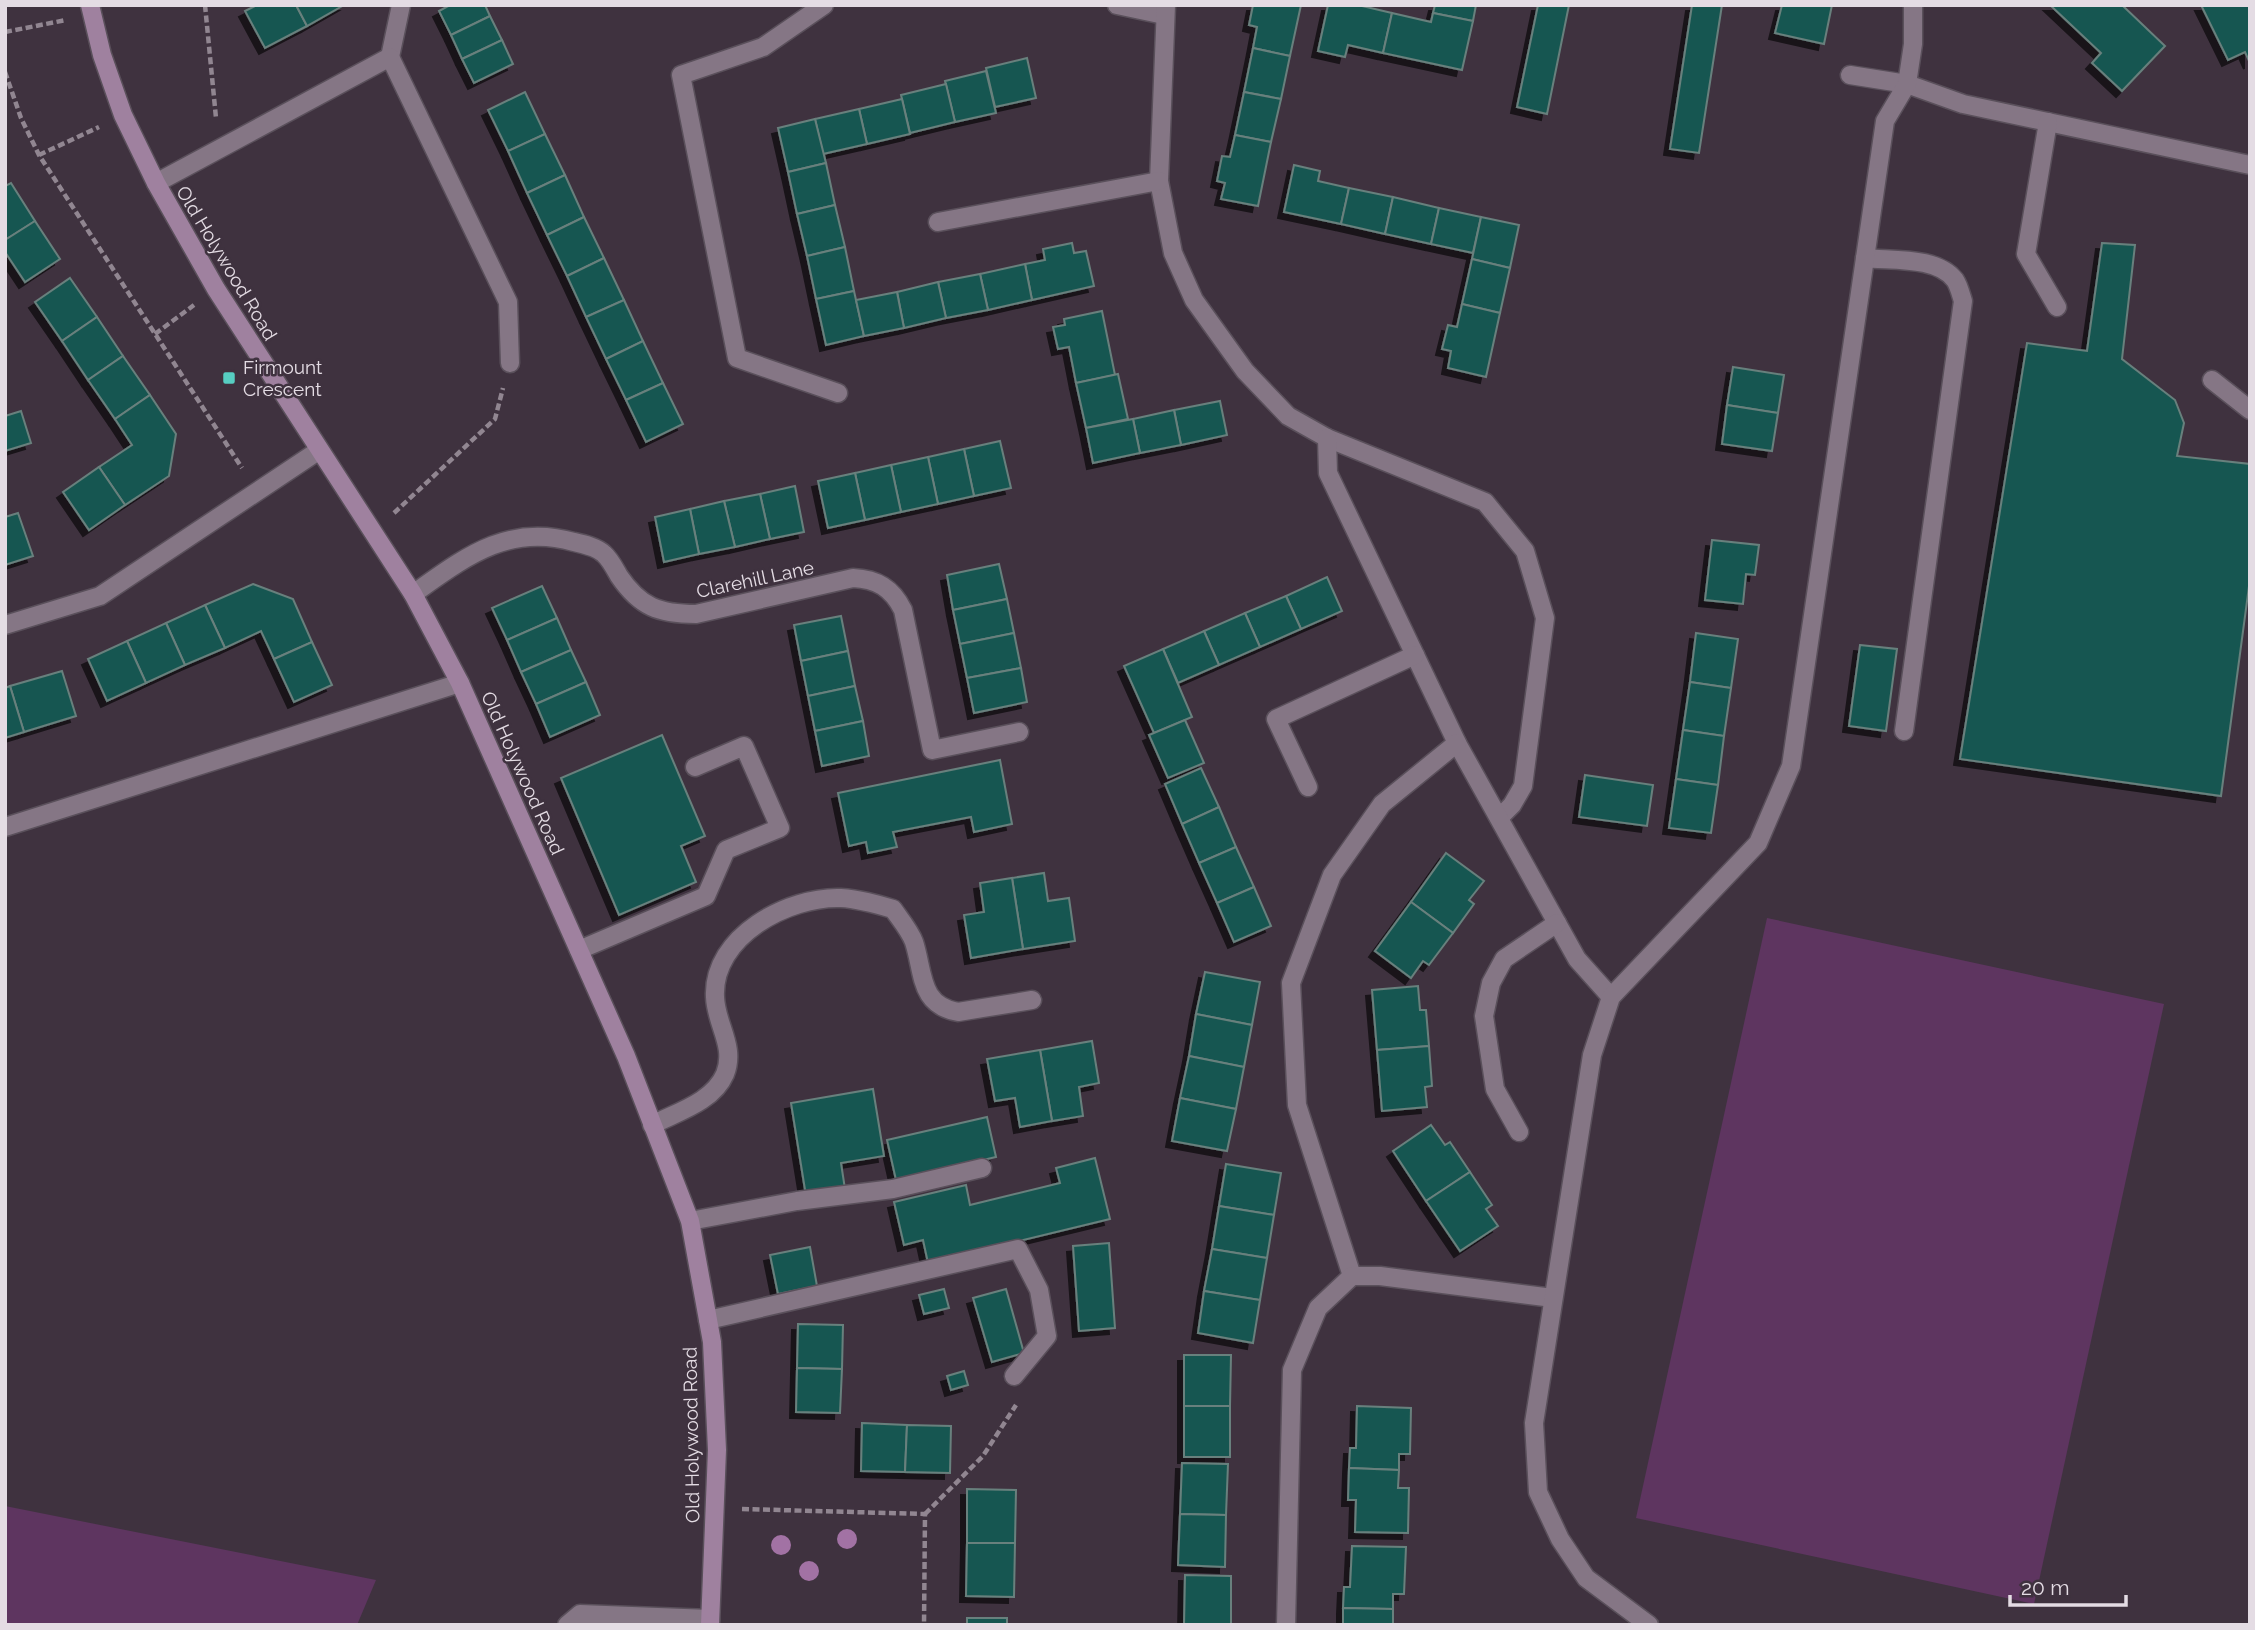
<svg xmlns="http://www.w3.org/2000/svg" width="2255" height="1630" font-family="Raleway,sans-serif">
	<style>
		.green { fill: #5e3560 }
		.building { fill: #195751; stroke: #68807d; stroke-width: 2; filter: url(#shadow) }
		.lines { fill: none; stroke-linecap: round; stroke-linejoin: round }
		.lane-casing { stroke: #5a505b; stroke-width: 21 }
		.street-casing { stroke: #5a505b; stroke-width: 21 }
		.secondary-casing { stroke: #5a505b; stroke-width: 21 }
		.path { stroke: #918691; stroke-width: 4.5; stroke-dasharray: 7 3.5; stroke-linecap: butt }
		.lane { stroke: #857685; stroke-width: 18 }
		.street { stroke: #857685; stroke-width: 18 }
		.secondary { stroke: #9f819f; stroke-width: 18 }
		.tree { fill: #a272a4 }
		.poi-dot { fill: #57cec2; stroke: #3f323f; stroke-width: 2.5 }
		.labels { text-anchor: middle; stroke-width: 5; stroke-linejoin: round; paint-order: stroke }
		.street-label { font-size: 19px; fill: #e4dce4; stroke: #3f323f }
		.poi-label { font-size: 19px; fill: #e4dce4; stroke: #3f323f; text-anchor: start }
	</style>
	<defs>
		<filter id="shadow"><feDropShadow dx="-6" dy="6" stdDeviation="0" flood-color="#0009"/></filter>
	</defs>
	<rect width="100%" height="100%" fill="#3f323f"/>
	<g class="green">
		<path d="M1767 918 2164 1004 2034 1604 1636 1518Z"/>
		<path d="M5 1506 376 1580 357 1625H5Z"/>
	</g>
	<g class="building">
		<path d="M257 5H296L307 26 265 48 245 11Z"/>
		<path d="M296 5H344L307 26Z"/>
		<path d="M450 5H485L490 16 451 35 439 11Z"/>
		<path d="M1253 5H1301L1290 56 1253 48 1257 27 1249 25Z"/>
		<path d="M1328 5H1358L1392 13 1383 53 1348 45 1345 57 1318 51Z"/>
		<path d="M1435 5H1476L1473 21 1433 13Z"/>
		<path d="M1538 5H1569L1547 114 1517 107Z"/>
		<path d="M1692 5H1722L1699 153 1670 149Z"/>
		<path d="M1782 5H1832L1824 44 1775 33Z"/>
		<path d="M2050 5H2122L2165 46 2122 91 2092 63 2101 53Z"/>
		<path d="M2201 5H2250V63L2245 52 2228 60Z"/>
		<path d="M1392 13 1431 22 1433 13 1473 21 1462 70 1383 53Z"/>
		<path d="M490 16 502 40 462 59 451 35Z"/>
		<path d="M502 40 513 64 474 83 462 59Z"/>
		<path d="M1253 48 1290 56 1281 99 1244 92Z"/>
		<path d="M1027 58 1036 98 995 107 986 68Z"/>
		<path d="M986 71 996 113 955 122 945 81Z"/>
		<path d="M946 84 955 122 910 133 901 95Z"/>
		<path d="M525 92 545 134 508 151 488 110Z"/>
		<path d="M1244 92 1281 99 1271 142 1235 135Z"/>
		<path d="M902 99 910 134 867 144 859 109Z"/>
		<path d="M859 109 867 144 823 154 815 119Z"/>
		<path d="M815 119 826 163 788 172 778 128Z"/>
		<path d="M545 134 565 175 527 193 508 151Z"/>
		<path d="M1235 135 1271 142 1258 206 1221 199 1225 183 1217 181 1222 156 1230 157Z"/>
		<path d="M826 163 835 205 797 214 788 172Z"/>
		<path d="M1294 165 1320 171 1318 181 1349 188 1341 224 1284 212Z"/>
		<path d="M565 175 584 217 547 235 527 193Z"/>
		<path d="M11 183 35 221 5 240V186Z"/>
		<path d="M1349 188 1393 197 1385 234 1341 224Z"/>
		<path d="M1393 197 1439 208 1431 244 1385 234Z"/>
		<path d="M835 205 845 247 807 256 797 214Z"/>
		<path d="M1439 208 1481 217 1473 253 1431 244Z"/>
		<path d="M584 217 604 258 567 276 547 235Z"/>
		<path d="M1481 217 1519 225 1510 268 1472 259Z"/>
		<path d="M35 221 60 259 25 282 5 252V240Z"/>
		<path d="M1072 243 1074 253 1086 251 1094 286 1032 300 1025 264 1045 260 1043 249Z"/>
		<path d="M2102 243 2135 245 2122 359 2175 400 2184 423 2177 456 2250 464V579L2221 796 1960 759 2027 343 2087 351Z"/>
		<path d="M845 247 854 291 816 299 807 256Z"/>
		<path d="M604 258 624 300 586 317 567 276Z"/>
		<path d="M1472 259 1510 268 1500 313 1462 304Z"/>
		<path d="M1025 264 1032 300 988 310 980 274Z"/>
		<path d="M980 274 988 310 946 318 938 282Z"/>
		<path d="M70 278 97 317 62 341 35 302Z"/>
		<path d="M938 282 946 318 904 328 897 292Z"/>
		<path d="M854 291 864 336 826 345 816 299Z"/>
		<path d="M897 292 904 328 864 336 856 300Z"/>
		<path d="M624 300 643 341 606 359 586 317Z"/>
		<path d="M1462 304 1500 313 1486 377 1448 368 1451 351 1442 349 1448 325 1457 327Z"/>
		<path d="M1102 311 1115 375 1076 383 1069 347 1058 349 1053 327 1065 325 1064 319Z"/>
		<path d="M97 317 123 356 88 380 62 341Z"/>
		<path d="M643 341 663 383 626 400 606 359Z"/>
		<path d="M123 356 150 395 115 419 88 380Z"/>
		<path d="M1733 367 1784 375 1778 413 1727 405Z"/>
		<path d="M1118 374 1128 419 1086 428 1076 383Z"/>
		<path d="M663 383 683 424 646 442 626 400Z"/>
		<path d="M150 395 176 434 169 476 125 505 99 467 132 445 115 419Z"/>
		<path d="M1220 401 1227 435 1181 445 1174 410Z"/>
		<path d="M1727 405 1778 413 1772 451 1722 444Z"/>
		<path d="M1174 410 1181 445 1140 453 1133 419Z"/>
		<path d="M21 411 31 443 5 451V416Z"/>
		<path d="M1133 419 1140 453 1093 463 1086 428Z"/>
		<path d="M1000 441 1011 488 974 496 964 449Z"/>
		<path d="M964 449 974 496 938 504 928 457Z"/>
		<path d="M928 457 938 504 901 512 891 465Z"/>
		<path d="M891 465 901 512 865 520 855 473Z"/>
		<path d="M99 467 125 505 89 530 63 492Z"/>
		<path d="M855 473 865 520 828 528 818 481Z"/>
		<path d="M795 486 804 532 770 539 760 494Z"/>
		<path d="M760 494 770 539 735 547 724 501Z"/>
		<path d="M724 501 735 547 699 554 690 509Z"/>
		<path d="M690 509 699 554 664 562 655 517Z"/>
		<path d="M18 513 33 556 5 565V517Z"/>
		<path d="M1712 540 1759 545 1755 575 1746 574 1743 604 1705 600Z"/>
		<path d="M999 564 1007 599 953 610 947 575Z"/>
		<path d="M1327 577 1342 611 1301 629 1286 596Z"/>
		<path d="M253 584 293 599 312 642 274 659 261 631 225 648 205 605Z"/>
		<path d="M542 586 557 618 507 640 492 608Z"/>
		<path d="M1286 596 1301 629 1260 647 1245 613Z"/>
		<path d="M1007 599 1014 633 960 644 953 610Z"/>
		<path d="M205 605 225 648 185 665 166 623Z"/>
		<path d="M1245 613 1260 647 1219 665 1204 631Z"/>
		<path d="M841 616 848 651 801 661 794 625Z"/>
		<path d="M557 618 571 650 521 672 507 640Z"/>
		<path d="M166 623 185 665 146 683 127 641Z"/>
		<path d="M1204 631 1219 665 1178 683 1163 649Z"/>
		<path d="M1014 633 1021 668 967 678 960 644Z"/>
		<path d="M1696 633 1738 639 1731 688 1690 682Z"/>
		<path d="M127 641 146 683 107 701 88 659Z"/>
		<path d="M312 642 332 685 294 702 274 659Z"/>
		<path d="M1860 645 1897 649 1886 731 1849 726Z"/>
		<path d="M1163 649 1192 717 1154 733 1124 666Z"/>
		<path d="M571 650 586 682 536 704 521 672Z"/>
		<path d="M848 651 855 686 808 696 801 661Z"/>
		<path d="M1021 668 1027 702 974 713 967 678Z"/>
		<path d="M62 671 76 716 24 732 10 686Z"/>
		<path d="M586 682 600 715 550 737 536 704Z"/>
		<path d="M1690 682 1731 688 1724 736 1683 730Z"/>
		<path d="M10 686 24 732 5 738V688Z"/>
		<path d="M855 686 863 721 815 731 808 696Z"/>
		<path d="M1185 720 1204 763 1168 778 1149 735Z"/>
		<path d="M863 721 869 756 822 766 815 731Z"/>
		<path d="M1683 730 1724 736 1718 785 1676 779Z"/>
		<path d="M662 735 705 836 681 846 696 882 619 915 561 778Z"/>
		<path d="M1000 760 1012 824 974 832 971 817 893 832 897 847 868 853 866 842 849 846 838 793Z"/>
		<path d="M1201 768 1219 807 1182 824 1165 784Z"/>
		<path d="M1585 775 1653 785 1647 826 1579 817Z"/>
		<path d="M1676 779 1718 785 1711 833 1669 828Z"/>
		<path d="M1219 807 1236 847 1199 863 1182 824Z"/>
		<path d="M1236 847 1254 887 1217 903 1199 863Z"/>
		<path d="M1446 853 1484 881 1469 900 1474 904 1453 933 1411 902Z"/>
		<path d="M1044 873 1048 901 1069 898 1075 941 1023 949 1012 878Z"/>
		<path d="M1012 878 1023 949 971 958 964 915 984 912 980 883Z"/>
		<path d="M1254 887 1271 926 1234 942 1217 903Z"/>
		<path d="M1411 902 1453 933 1429 965 1423 961 1411 978 1375 951Z"/>
		<path d="M1205 972 1260 982 1252 1025 1196 1014Z"/>
		<path d="M1418 986 1420 1010H1426L1429 1046 1377 1050 1372 990Z"/>
		<path d="M1196 1014 1252 1025 1244 1067 1189 1056Z"/>
		<path d="M1092 1041 1099 1083 1079 1087 1083 1116 1052 1121 1040 1050Z"/>
		<path d="M1429 1046 1432 1086 1425 1087 1427 1107 1382 1111 1377 1050Z"/>
		<path d="M1040 1050 1052 1121 1020 1127 1015 1098 995 1101 987 1059Z"/>
		<path d="M1189 1056 1244 1067 1236 1109 1180 1098Z"/>
		<path d="M873 1089 884 1156 841 1163 845 1189 806 1196 791 1103Z"/>
		<path d="M1180 1098 1236 1109 1227 1151 1172 1141Z"/>
		<path d="M987 1117 996 1157 896 1180 887 1140Z"/>
		<path d="M1431 1125 1445 1145 1450 1142 1470 1172 1426 1201 1393 1151Z"/>
		<path d="M1095 1158 1110 1219 928 1263 923 1240 904 1245 894 1202 966 1185 970 1205 1060 1183 1056 1168Z"/>
		<path d="M1226 1164 1281 1173 1274 1215 1219 1206Z"/>
		<path d="M1470 1172 1492 1205 1486 1209 1498 1226 1460 1251 1426 1201Z"/>
		<path d="M1219 1206 1274 1215 1267 1258 1212 1249Z"/>
		<path d="M1109 1243 1115 1328 1079 1331 1073 1246Z"/>
		<path d="M810 1247 817 1286 778 1294 770 1255Z"/>
		<path d="M1212 1249 1267 1258 1260 1300 1204 1291Z"/>
		<path d="M944 1289 949 1308 924 1314 919 1295Z"/>
		<path d="M1006 1289 1024 1353 992 1362 973 1298Z"/>
		<path d="M1204 1291 1260 1300 1253 1343 1198 1333Z"/>
		<path d="M798 1324 843 1325 842 1369 797 1368Z"/>
		<path d="M1184 1355H1231L1230 1406H1184Z"/>
		<path d="M797 1368 842 1369 840 1413 796 1412Z"/>
		<path d="M964 1371 968 1385 951 1390 947 1376Z"/>
		<rect x="1184" y="1406" width="46" height="51"/>
		<path d="M1357 1406 1411 1408 1410 1454H1399V1470L1349 1468 1350 1448H1356Z"/>
		<path d="M862 1423 907 1425 905 1472 861 1471Z"/>
		<path d="M907 1425 951 1426 950 1473 905 1472Z"/>
		<path d="M1182 1463 1228 1464 1226 1515 1180 1514Z"/>
		<path d="M1349 1468 1399 1470 1398 1488H1409L1408 1533 1355 1532 1356 1500H1348Z"/>
		<path d="M967 1489 1016 1490 1015 1543H967Z"/>
		<path d="M1180 1514 1226 1515 1225 1567 1178 1565Z"/>
		<path d="M967 1543H1015L1014 1597 966 1596Z"/>
		<path d="M1352 1546 1406 1547 1404 1594H1393V1609L1343 1608 1344 1587H1350Z"/>
		<path d="M1185 1575 1231 1576V1625H1184Z"/>
		<path d="M1343 1608 1393 1609V1625H1343Z"/>
		<rect x="967" y="1618" width="40" height="7"/>
	</g>
	<g class="lines">
		<g class="lane-casing">
			<g id="lane">
				<path d="M824 5 763 47 681 75 737 358 838 393"/>
				<path d="M1117 5 1164 15"/>
				<path d="M1166 5 1159 181 1173 253 1194 300 1245 371 1288 416 1327 438 1485 502 1525 551 1545 618 1523 786 1512 805 1499 818"/>
				<path d="M390 57 401 5"/>
				<path d="M1850 75 1907 84 1963 104 2250 165"/>
				<path d="M2048 122 2026 254 2057 307"/>
				<path d="M938 222 1159 181"/>
				<path d="M1865 258C1891 261 1937 256 1955 280 1959 286 1961 295 1963 301L1904 731"/>
				<path d="M2212 380 2250 410"/>
				<path d="M1327 438 1328 473 1457 743 1577 959 1611 997"/>
				<path d="M1308 787 1276 719 1415 655"/>
				<path d="M5 827 460 683"/>
				<path d="M579 950 706 896 726 850 780 828 744 746 695 767"/>
				<path d="M1519 1132 1495 1089 1484 1016 1491 983 1504 959 1557 923"/>
				<path d="M690 1221 797 1201 893 1189 982 1168"/>
				<path d="M1352 1276 1297 1105 1291 983 1332 875 1382 804 1457 743"/>
				<path d="M708 1320 1018 1249 1039 1290 1047 1336 1014 1376"/>
				<path d="M567 1625 580 1614 710 1619"/>
				<path d="M1286 1625 1292 1370 1318 1308 1352 1276H1380L1553 1298"/>
				<path d="M1649 1625 1586 1578 1560 1539 1538 1492 1534 1423 1592 1055 1611 997 1758 843 1791 766 1885 121 1907 84 1913 44V5"/>
			</g>
		</g>
		<g class="street-casing">
			<g id="street">
				<path d="M156 183 390 57 508 302 510 363"/>
				<path d="M413 594C464 558 507 523 574 542 583 544 597 547 604 554 610 559 615 569 619 576 640 607 659 614 696 614L853 578C877 579 892 588 903 610L932 750 1019 732"/>
				<path d="M5 625 100 596 318 451"/>
				<path d="M652 1125C677 1112 713 1102 725 1074 736 1046 716 1025 715 997 712 936 789 896 841 898 859 899 876 904 893 909 900 919 910 931 914 942 924 973 919 1005 958 1012L1032 1000"/>
			</g>
		</g>
		<g class="secondary-casing">
			<path id="secondary" d="M90 5 102 55 123 115 156 183 216 289 413 594 460 683 626 1056 690 1221 712 1342 717 1450 710 1625"/>
		</g>
		<g class="path">
			<path d="M205 5 216 118"/>
			<path d="M5 32 66 20"/>
			<path d="M5 72 21 118 39 155 242 468"/>
			<path d="M39 155 99 127"/>
			<path d="M155 334 194 305"/>
			<path d="M394 513 495 419 503 388"/>
			<path d="M742 1509 925 1514 924 1625"/>
			<path d="M925 1514 983 1456 1016 1405"/>
		</g>
		<use href="#lane" class="lane"/>
		<use href="#street" class="street"/>
		<use href="#secondary" class="secondary"/>
	</g>
	<g class="tree">
		<circle cx="847" cy="1539" r="10"/>
		<circle cx="781" cy="1545" r="10"/>
		<circle cx="809" cy="1571" r="10"/>
	</g>
	<rect class="poi-dot" x="222" y="371" width="14" height="14" rx="3.5"/>
	<g class="labels">
		<g class="street-label">
			<text transform="translate(227 263) rotate(59)" y="7">Old Holywood Road</text>
			<text transform="translate(755 579) rotate(-12)" y="7">Clarehill Lane</text>
			<text transform="translate(523 773) rotate(66)" y="7">Old Holywood Road</text>
			<text transform="translate(691 1435) rotate(-91)" y="7">Old Holywood Road</text>
		</g>
		<g class="poi-label">
			<text x="243" y="374">Firmount<tspan x="243" dy="22">Crescent</tspan></text>
		</g>
	</g>
	<rect width="2255" height="1630" fill="none" stroke="#e4dce4" stroke-width="14"/>
	<path d="M2010 1595v10h116v-10" fill="none" stroke="#e4dce4" stroke-width="3.5"/>
	<text x="2021" y="1595" font-size="21" fill="#e4dce4" stroke="#3f323f" stroke-width="5" paint-order="stroke">20 m</text>
</svg>
